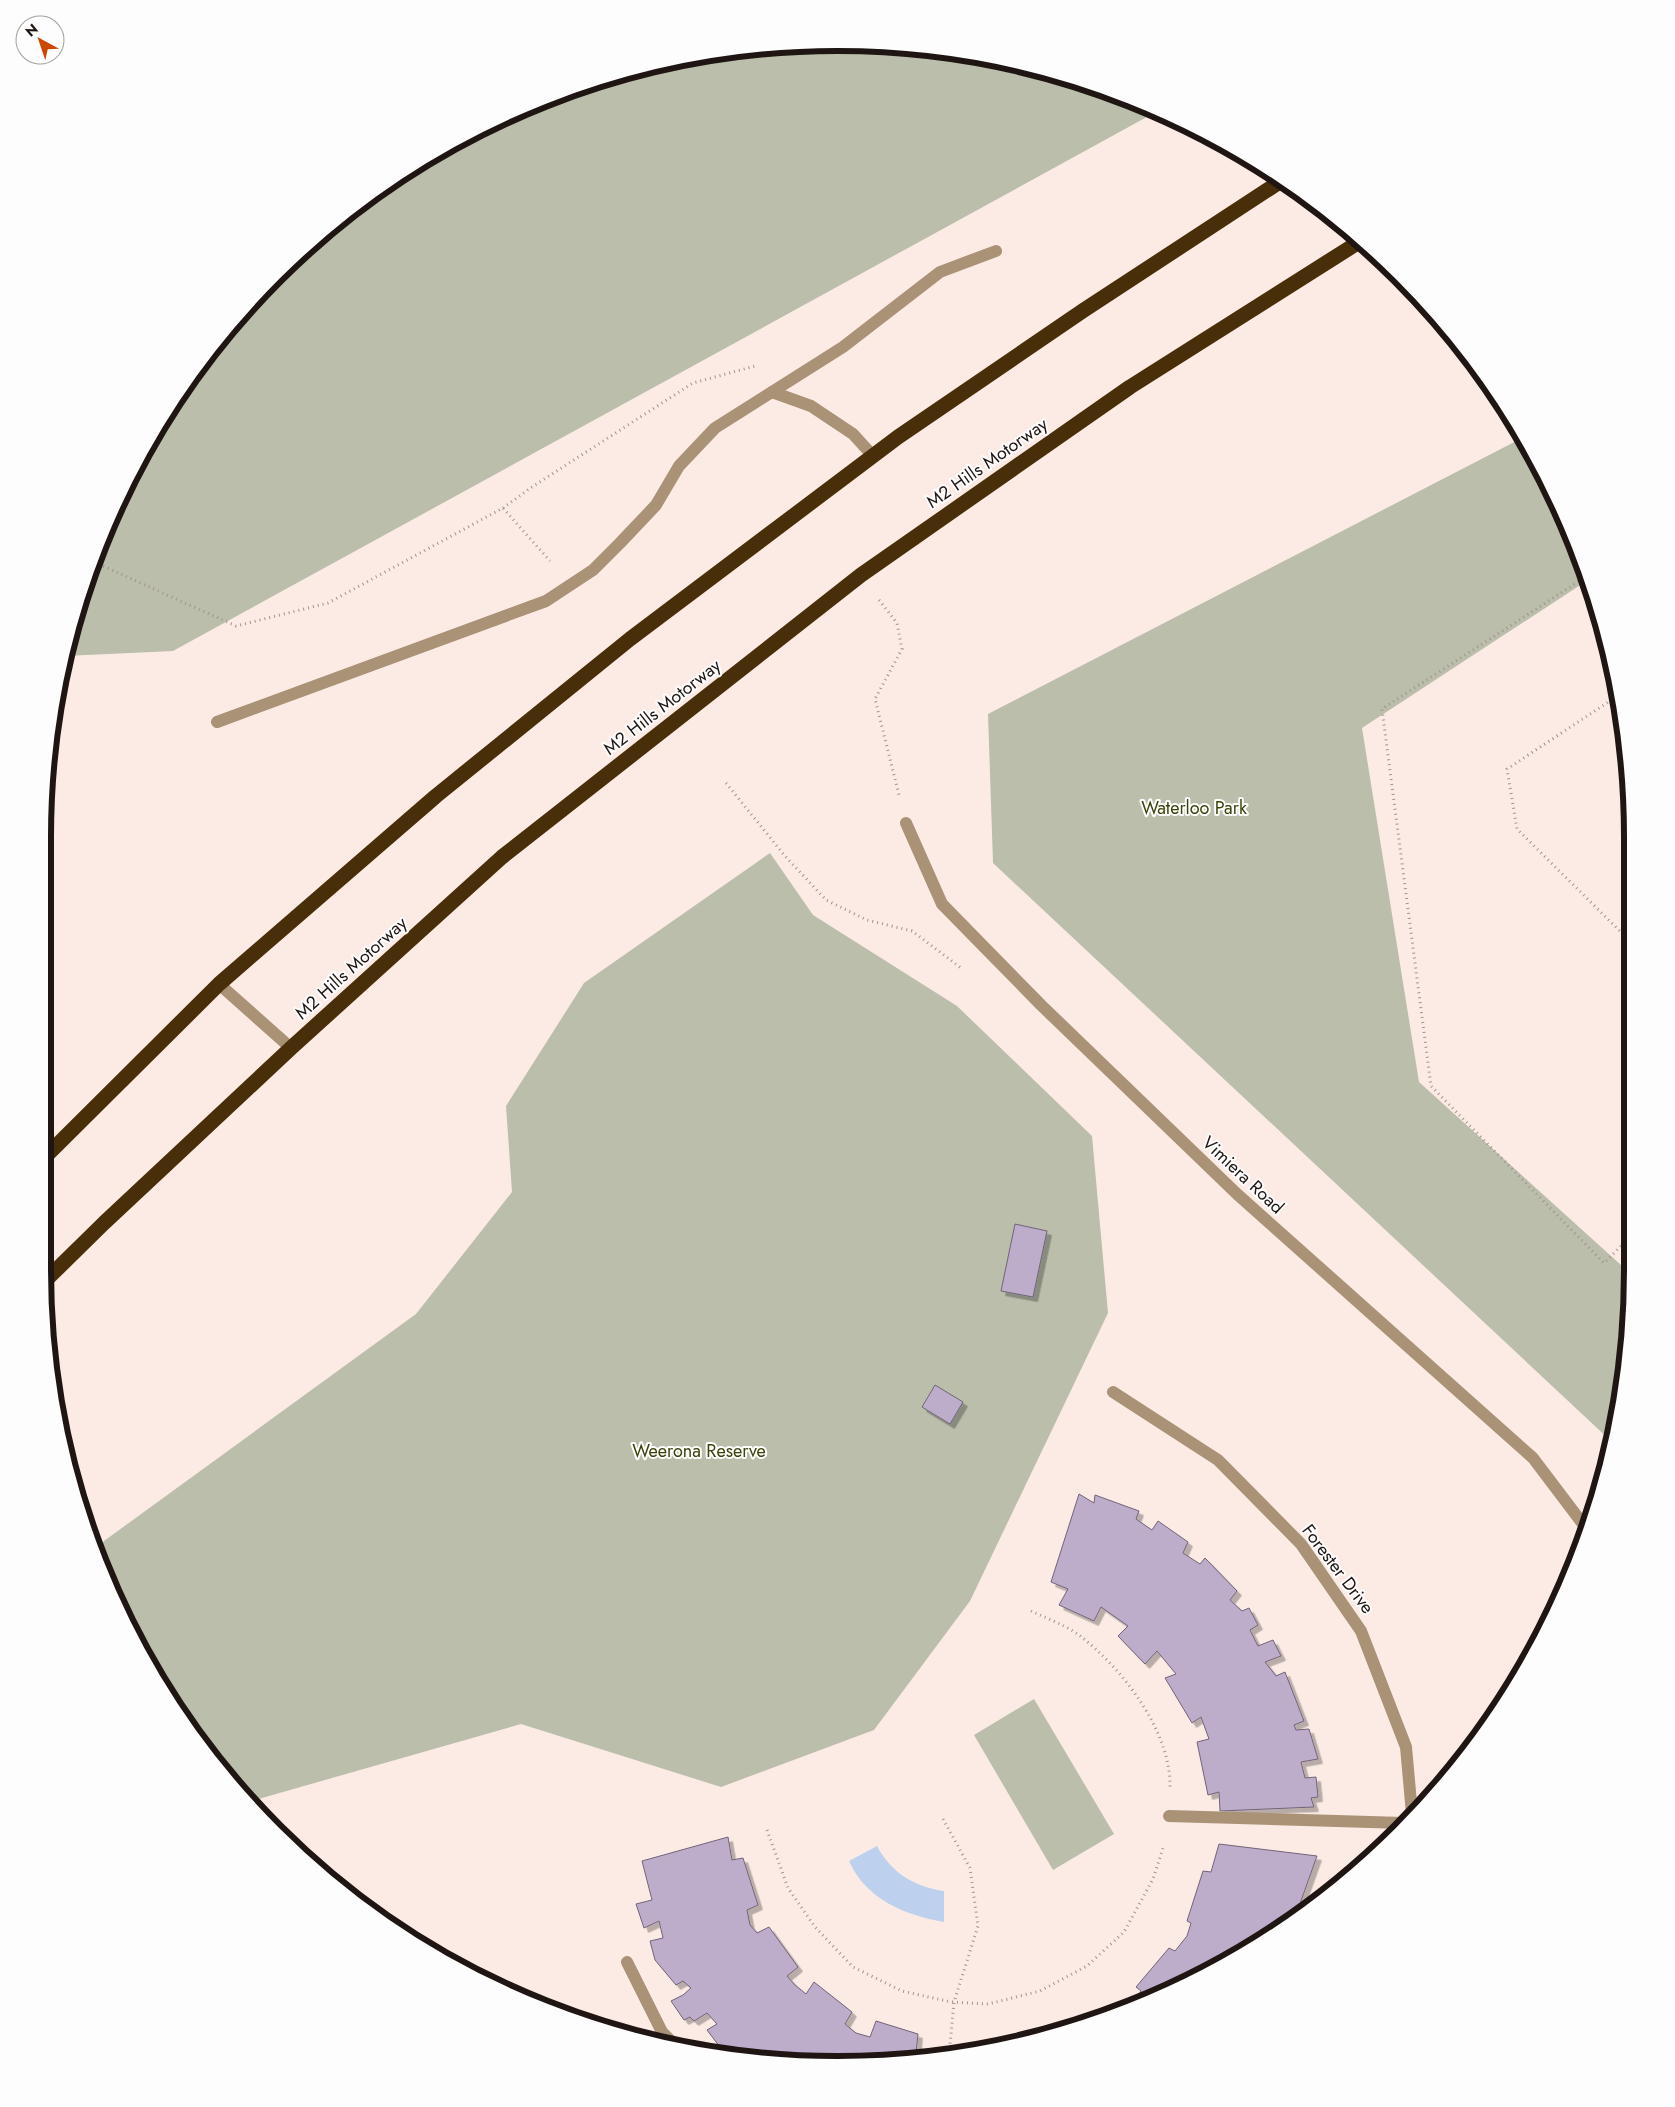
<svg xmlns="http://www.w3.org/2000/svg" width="1675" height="2107" font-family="Jost,sans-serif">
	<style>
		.green { fill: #babeaa }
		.water { fill: #bdd1ee }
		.building { fill: #bdacca; stroke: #706478; filter: url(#shadow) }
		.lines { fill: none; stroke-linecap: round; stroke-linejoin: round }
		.path { stroke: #a1938e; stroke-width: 3; stroke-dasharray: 1 4; stroke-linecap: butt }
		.minor { stroke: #a99276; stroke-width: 12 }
		.highway { stroke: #492f09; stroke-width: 15 }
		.labels { text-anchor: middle; stroke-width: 4; stroke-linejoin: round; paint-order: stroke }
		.street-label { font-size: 18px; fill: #1f1613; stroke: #fdfdfd }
		.park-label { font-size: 18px; fill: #3c4209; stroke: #fdfdfd }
		.rim { fill: none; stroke: #1f1613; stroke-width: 6 }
	</style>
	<defs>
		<filter id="shadow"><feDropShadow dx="4.5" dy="4.5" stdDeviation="0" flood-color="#0004"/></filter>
	</defs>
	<rect width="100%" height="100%" fill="#fcebe5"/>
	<g class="green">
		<path d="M890 44 1044 70 1156 112 173 651 65 656 85 582 149 440 240 314 314 240 440 149 582 85 734 49Z"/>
		<path d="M1524 437 1572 533 1588 580 1362 728 1419 1082 1632 1275 1617 1424 1612 1442 993 863 988 714Z"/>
		<path d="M770 853 813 915 957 1006 1092 1136 1108 1313 970 1601 874 1730 721 1787 521 1724 255 1800 251 1804C236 1787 219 1770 206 1752 162 1693 119 1621 95 1551L104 1541 416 1314 512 1192 506 1106 584 983Z"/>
		<path d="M1034 1699 1114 1834 1053 1870 974 1735Z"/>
	</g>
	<path class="water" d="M877 1846C891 1873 915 1887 944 1891V1922C904 1915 866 1899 849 1861Z"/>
	<g class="building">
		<path d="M1015 1224 1047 1231 1033 1297 1001 1291Z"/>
		<path d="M935 1385 963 1402 950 1424 922 1407Z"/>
		<path d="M1079 1494 1094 1503 1095 1495 1139 1511 1136 1519 1152 1530 1158 1521 1188 1542 1183 1553 1200 1564 1205 1558 1237 1591 1230 1600 1242 1611 1249 1608 1258 1625 1250 1630 1258 1646 1273 1640 1281 1656 1265 1662 1276 1676 1285 1672 1304 1721 1294 1725 1296 1730 1309 1729 1318 1759 1301 1762 1305 1778 1316 1777 1318 1797 1311 1798 1314 1807 1220 1811 1219 1792 1208 1795 1197 1742 1209 1739 1201 1717 1192 1723 1165 1678 1176 1674 1157 1651 1145 1664 1118 1636 1128 1626 1101 1607 1094 1621 1059 1605 1068 1589 1051 1582Z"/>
		<path d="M728 1837 732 1860 743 1858 758 1905 747 1910 750 1925 757 1933 769 1927 798 1967 787 1976 795 1985 806 1994 814 1982 852 2012 845 2024 856 2033 870 2037 876 2021 918 2034 916 2053 933 2058 837 2064 733 2058 729 2057 723 2051 707 2030 717 2024 707 2013 694 2021 690 2017 684 2020 671 2001 683 1995 691 1988 683 1981 676 1985 655 1960 650 1941 663 1938 659 1921 644 1928 636 1904 652 1900 642 1861Z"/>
		<path d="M1219 1844 1317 1856 1296 1915 1235 1958 1141 2004 1088 2022 1118 2002 1122 2009 1135 2000 1141 1991 1136 1987 1169 1948 1175 1951 1187 1936 1191 1923 1187 1921 1203 1871 1211 1872Z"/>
	</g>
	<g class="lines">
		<g class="path">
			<path d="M503 508 532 487 693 383 755 366"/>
			<path d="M94 562 236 626 328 603 503 508 550 561"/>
			<path d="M1587 576 1382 709 1431 1086 1604 1263 1632 1235"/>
			<path d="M879 600 897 623 902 649 875 699 899 795"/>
			<path d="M1616 697 1507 769 1517 829 1631 942"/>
			<path d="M726 783 785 856 826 900 867 920 912 931 961 968"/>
			<path d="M1031 1611C1046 1618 1065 1625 1079 1635 1122 1668 1171 1731 1170 1787"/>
			<path d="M943 1819 970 1868 978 1926 954 2002 949 2056"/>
			<path d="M767 1830 788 1888 815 1927 853 1967 902 1991 951 2002 988 2004 1040 1991 1087 1966 1124 1932 1153 1879 1164 1845"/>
		</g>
		<g class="minor">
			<path d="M772 392 811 406 853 434 873 456"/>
			<path d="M217 722 546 601 593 570 620 543 656 505 679 466 715 428 843 347 940 272 996 251"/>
			<path d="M906 823 942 904 1041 1005 1237 1194 1533 1458 1586 1528"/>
			<path d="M219 984 291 1048"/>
			<path d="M1113 1392 1218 1460 1301 1544 1361 1631 1406 1747 1412 1814"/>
			<path d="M1169 1816 1403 1823"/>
			<path d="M627 1962 662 2032 676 2046"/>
		</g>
		<g class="highway">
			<path d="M47 1155 219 984 436 796 630 639 898 437 1084 310 1281 181"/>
			<path d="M48 1278 104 1223 291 1048 502 857 861 575 1130 387 1359 242"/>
		</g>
	</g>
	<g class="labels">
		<g class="street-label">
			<text transform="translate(987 463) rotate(-35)" y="6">M2 Hills Motorway</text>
			<text transform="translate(662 707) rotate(-38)" y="6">M2 Hills Motorway</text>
			<text transform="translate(351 968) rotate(-42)" y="6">M2 Hills Motorway</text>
			<text transform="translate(1243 1175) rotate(43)" y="6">Vimiera Road</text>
			<text transform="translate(1338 1569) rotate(53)" y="6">Forester Drive</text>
		</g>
		<g class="park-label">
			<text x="1194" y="814">Waterloo Park</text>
			<text x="699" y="1457">Weerona Reserve</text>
		</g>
	</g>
	<path d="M0 0H1675V2107H0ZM837 51H838A786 786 0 0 1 1624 837V1270A786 786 0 0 1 838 2056H837A786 786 0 0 1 51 1270V837A786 786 0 0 1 837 51Z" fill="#fdfdfd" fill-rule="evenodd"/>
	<path class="rim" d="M837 51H838A786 786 0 0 1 1624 837V1270A786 786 0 0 1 838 2056H837A786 786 0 0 1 51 1270V837A786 786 0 0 1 837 51Z"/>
	<g transform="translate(40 40) rotate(320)"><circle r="24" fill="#fdfdfd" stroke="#a4a19f"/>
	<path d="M0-4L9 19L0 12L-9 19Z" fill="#cc4700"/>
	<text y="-8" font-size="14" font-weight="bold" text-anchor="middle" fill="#1f1613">N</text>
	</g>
</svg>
